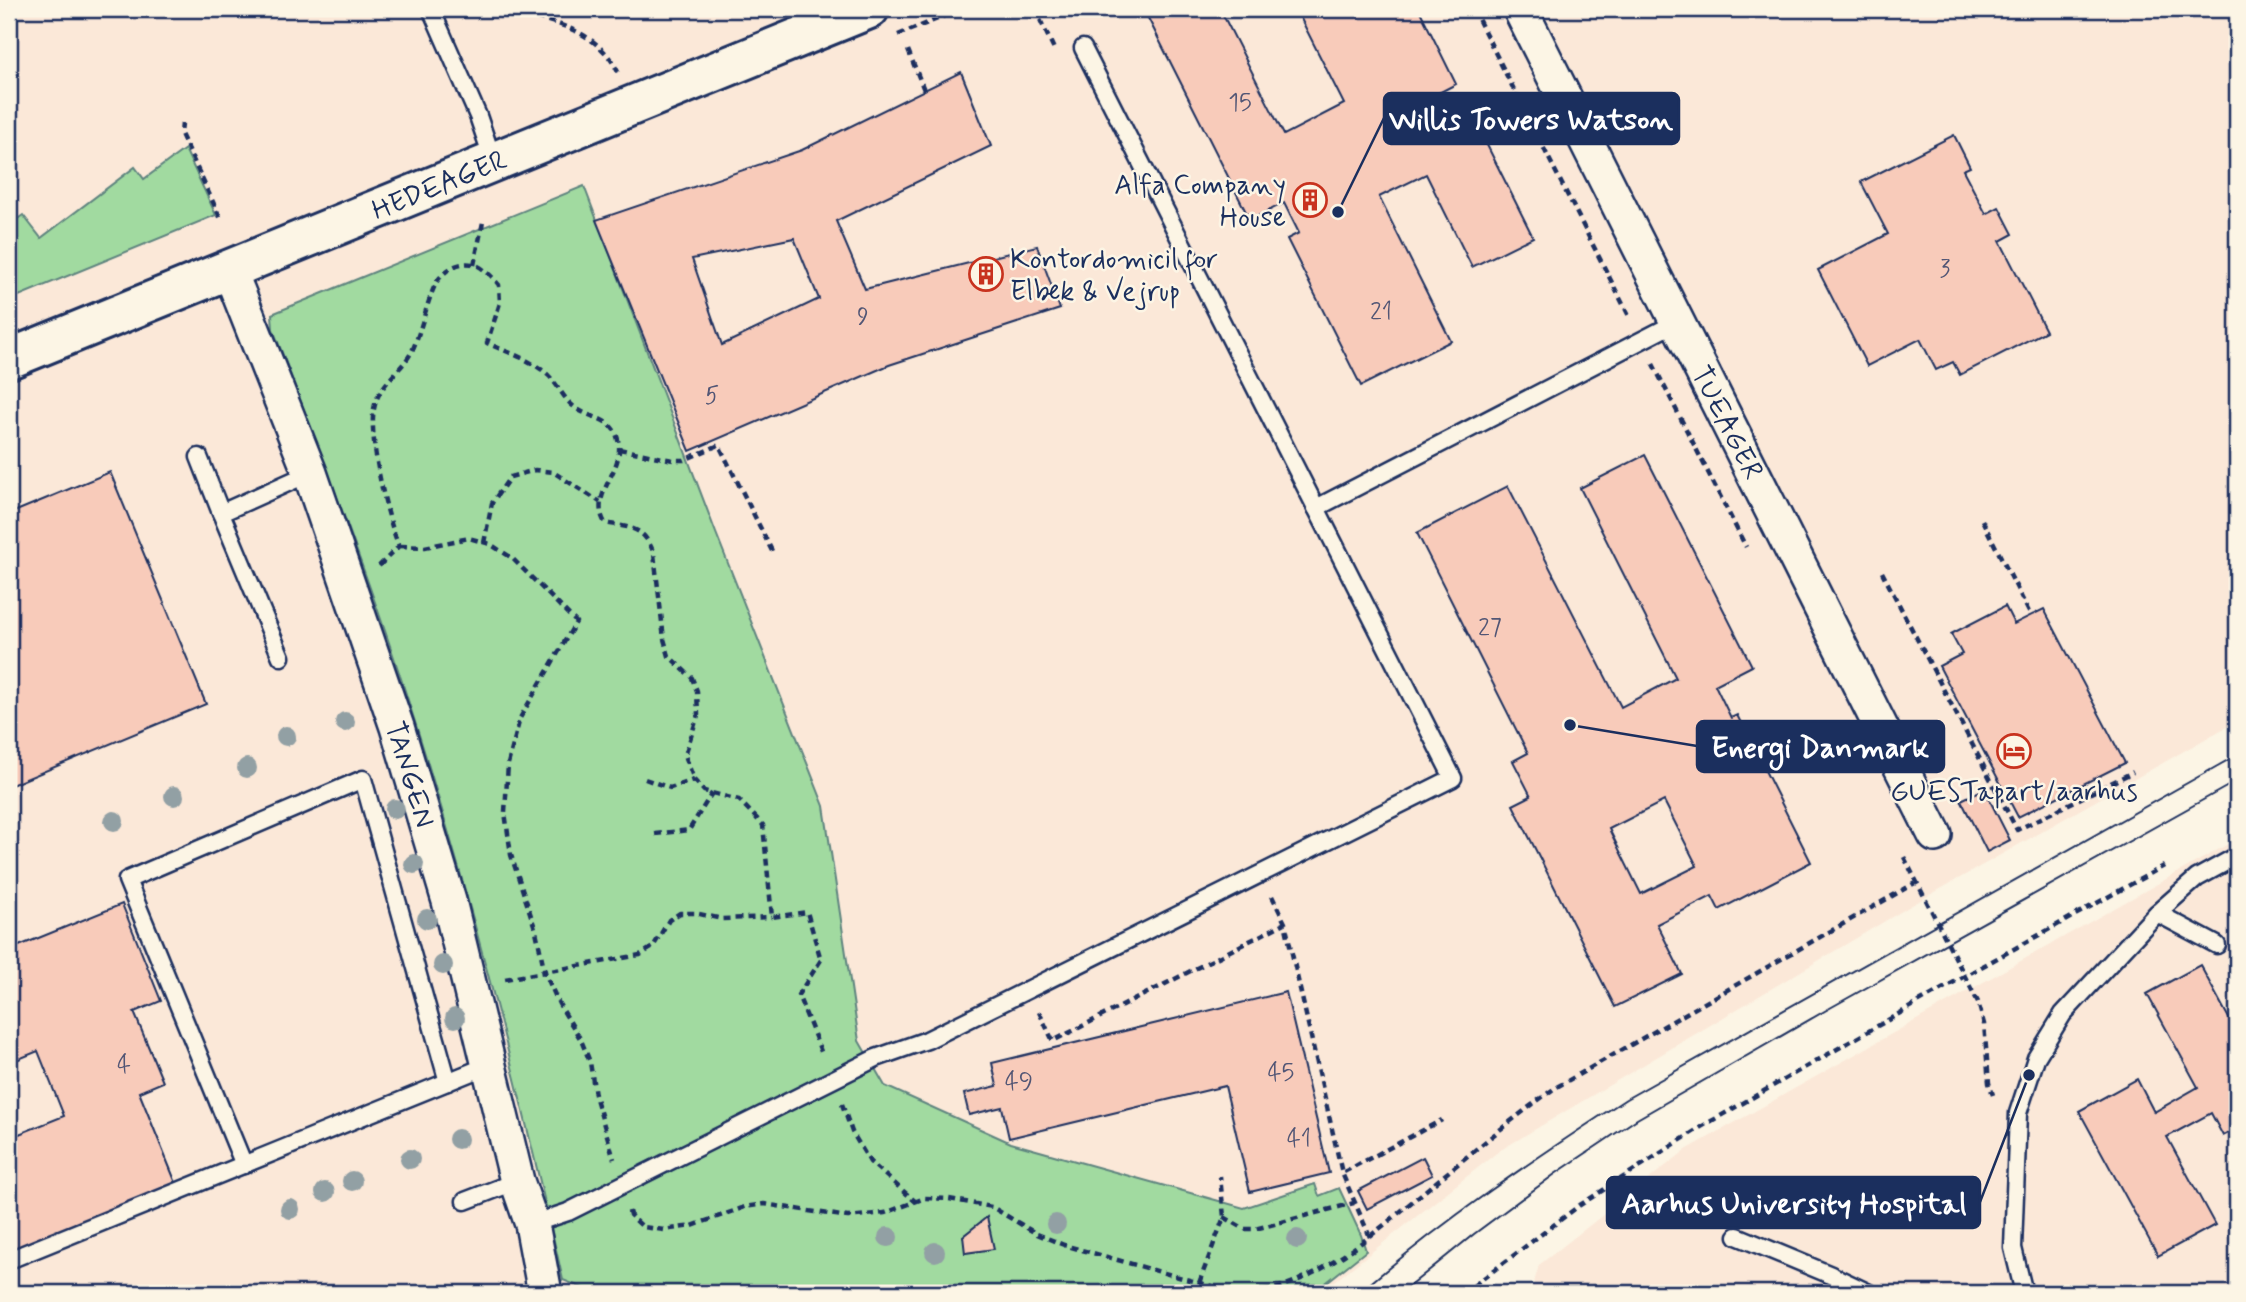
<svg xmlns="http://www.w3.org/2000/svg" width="2246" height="1302" font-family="Mynerve,sans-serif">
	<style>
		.built { fill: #fbe8d8 }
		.green { fill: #a1daa0; stroke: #5e847f; stroke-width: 2 }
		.building { fill: #f8cbba; stroke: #1b2f5e; stroke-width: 2; fill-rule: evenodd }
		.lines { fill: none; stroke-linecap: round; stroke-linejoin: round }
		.service-casing { stroke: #1b2f5e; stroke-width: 21 }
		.minor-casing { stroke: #1b2f5e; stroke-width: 38 }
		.tertiary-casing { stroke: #1b2f5e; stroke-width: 44 }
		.path { stroke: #1b2f5e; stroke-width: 4.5; stroke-dasharray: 7 5; stroke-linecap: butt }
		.service { stroke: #fcf5e5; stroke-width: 16 }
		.minor { stroke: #fcf5e5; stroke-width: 33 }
		.tertiary { stroke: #fcf5e5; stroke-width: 38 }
		.tram { stroke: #1b2f5e; stroke-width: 2 }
		.tree { fill: #92a0a4 }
		.labels { text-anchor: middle; stroke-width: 5; stroke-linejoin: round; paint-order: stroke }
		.number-label { font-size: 24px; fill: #525675 }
		.street-label { font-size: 28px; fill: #1b2f5e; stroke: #fcf5e5 }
		.poi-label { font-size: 28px; fill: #1b2f5e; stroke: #fcf5e5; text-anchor: end }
		.leader { fill: none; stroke: #1b2f5e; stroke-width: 2.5 }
		.callout-dot { fill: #1b2f5e; stroke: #fcf5e5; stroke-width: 2.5 }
		.callout { fill: #1b2f5e; stroke: #1b2f5e; stroke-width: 2.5 }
		.callout-label { font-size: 30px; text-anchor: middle; font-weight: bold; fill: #fff }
	</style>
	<rect width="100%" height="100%" fill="#fcf5e5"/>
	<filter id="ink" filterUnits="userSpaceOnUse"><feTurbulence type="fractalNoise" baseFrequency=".0143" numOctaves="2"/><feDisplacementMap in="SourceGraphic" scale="14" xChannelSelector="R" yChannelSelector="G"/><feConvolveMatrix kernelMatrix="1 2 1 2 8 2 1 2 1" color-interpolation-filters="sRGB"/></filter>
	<g filter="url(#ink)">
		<g class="built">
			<path d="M9 9H2237V721L1912 905 1499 1151 1320 1293H9Z"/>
			<path d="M2237 839V1293H1531L1539 1265 1686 1150Z"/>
		</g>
		<g class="green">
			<path d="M185 149 216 215 9 300V225L23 215 41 238 135 167 144 179Z"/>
			<path d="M584 186 716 533 824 806 859 1041 885 1086 1011 1143 1244 1208 1315 1184 1319 1196 1339 1188 1361 1235 1366 1251 1313 1293H595L563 1280C518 1084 469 889 407 697 367 573 320 451 273 329L272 314Z"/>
		</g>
		<g class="building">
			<path d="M1147 9H1220L1284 135 1344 104 1296 9H1419L1456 84 1427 99 1440 126 1470 111 1533 237 1472 267 1426 174 1379 197 1451 341 1361 386 1287 239 1299 233 1284 203 1250 220 1144 10Z"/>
			<path d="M961 72 991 146 836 221 865 289 1037 246 1060 309 889 365 690 451 596 220 802 150ZM794 238 819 299 722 345 692 259Z"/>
			<path d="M1954 135 1970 167 1963 170 1986 214 1999 207 2013 234 2000 241 2046 331 1960 375 1953 362 1936 370 1920 339 1867 366 1818 270 1888 234 1861 182Z"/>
			<path d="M1645 455 1752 666 1715 685 1731 718 1737 715 1811 862 1719 910 1712 896 1657 924 1682 974 1615 1007 1513 805 1531 796 1513 761 1528 753 1417 533 1508 486 1621 707 1676 678 1580 488ZM1664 801 1697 866 1641 894 1609 829Z"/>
			<path d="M110 472 206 704 9 786V514Z"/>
			<path d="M2005 606 2014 624 2044 609 2125 763 2018 817 1939 666 1962 654 1951 634Z"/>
			<path d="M1984 789 2010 840 1987 852 1961 800Z"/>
			<path d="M122 904 161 1001 134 1012 163 1082 139 1092 176 1183 9 1251V1138L64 1116 38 1051 9 1063V950Z"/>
			<path d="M2200 965 2237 1033V1129L2223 1136 2211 1113 2167 1137 2215 1225 2158 1256 2079 1111 2137 1079 2154 1112 2198 1087 2147 994Z"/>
			<path d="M1286 992 1329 1173 1250 1192 1225 1086 1009 1138 1002 1107 969 1115 964 1094 997 1086 992 1063Z"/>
			<path d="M1423 1157 1432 1175 1367 1209 1358 1191Z"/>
			<path d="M987 1217 994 1249 965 1253 963 1236Z"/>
		</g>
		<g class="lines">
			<g class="service-casing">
				<g id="service">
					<path d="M431 9 478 116 494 163"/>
					<path d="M199 457 221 513"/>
					<path d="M1316 508 1677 322"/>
					<path d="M281 657 221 513 310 473"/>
					<path d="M2157 913 2217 945"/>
					<path d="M244 1165 127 880 363 779 448 1082"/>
					<path d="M465 1201 517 1181"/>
					<path d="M532 1224 568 1212 876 1058 927 1040 1453 778 1083 48"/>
					<path d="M1737 1236 1831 1275 1869 1293"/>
					<path d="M9 1260 489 1065"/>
					<path d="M2024 1293 2013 1248 2018 1113 2036 1058 2063 1014 2157 913 2197 878 2237 856"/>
				</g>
			</g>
			<g class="minor-casing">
				<g id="minor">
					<path d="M1520 9 1935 835"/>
					<path d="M229 269 310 473 397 727 449 901 517 1181 532 1224 545 1293"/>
				</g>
			</g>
			<g class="tertiary-casing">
				<path id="tertiary" d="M9 359 869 9"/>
			</g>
			<g class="path">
				<path d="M501 9C546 21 596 26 618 72"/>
				<path d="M1035 9 1054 49"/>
				<path d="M1473 9 1629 316"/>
				<path d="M898 35 962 9"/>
				<path d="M908 50 924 90"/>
				<path d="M182 123 181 134 221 219"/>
				<path d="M474 265 483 222"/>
				<path d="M1653 364 1746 547"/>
				<path d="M619 449 673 460H684L719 445 772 551"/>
				<path d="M1982 520 2031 616"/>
				<path d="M484 543 492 503 510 477 535 470 553 472 600 502"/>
				<path d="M400 546 425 547 469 538 490 544 512 558 576 622 520 718 508 764 505 812 511 855 536 931 545 973 559 1004 581 1040 590 1062 595 1095 614 1159"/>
				<path d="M379 566 399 546C387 519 368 436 374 409 378 384 402 371 412 351 421 332 429 293 438 280 449 265 469 257 484 270 490 274 495 280 499 285L500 303 487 343C509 353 533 360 549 376 558 385 564 399 573 406 591 421 616 415 619 446 621 474 589 496 605 523 631 528 644 526 654 554L664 639 669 656 692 678 697 691 698 715 685 755 694 780 704 791 739 800 763 825 772 917 807 912 821 960 798 995 822 1054"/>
				<path d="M1882 572 2017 830 2133 772"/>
				<path d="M645 779 670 788 694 780"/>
				<path d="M655 834 689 830 712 793"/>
				<path d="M1904 857 1978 1002 1984 1024 1989 1083 1993 1095"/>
				<path d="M1272 896 1285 923 1342 1173"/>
				<path d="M505 979 640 955 653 947 669 920 680 913H695L722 919 772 917"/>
				<path d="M1039 1012 1053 1041 1285 923"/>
				<path d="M842 1104 852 1132 870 1162 916 1202"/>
				<path d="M629 1211 630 1215 643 1227 664 1230 692 1226 745 1207 764 1204 848 1217 885 1213 925 1198 949 1199 992 1207 1037 1234 1064 1245 1236 1293"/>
				<path d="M1224 1217 1245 1229H1255L1354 1203"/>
				<path d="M1370 1237 1342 1173 1442 1120"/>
				<path d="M1199 1283 1224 1217 1220 1176"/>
				<path d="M1252 1293C1320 1284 1374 1233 1425 1191 1468 1156 1510 1120 1555 1088L1915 883"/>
				<path d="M1464 1293 1580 1205 1701 1127 1963 977 2164 866"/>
			</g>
			<use href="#service" class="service"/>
			<use href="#minor" class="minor"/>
			<use href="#tertiary" class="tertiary"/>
			<g class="tram">
				<path d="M1359 1293C1442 1221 1534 1159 1626 1099L2237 755"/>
				<path d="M1401 1293 1474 1234 1555 1174 1637 1119 1830 1008 2237 781"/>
			</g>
		</g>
		<g class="tree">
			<circle cx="345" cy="722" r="10"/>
			<circle cx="286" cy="736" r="10"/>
			<circle cx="247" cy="768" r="10"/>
			<circle cx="174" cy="796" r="10"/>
			<circle cx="395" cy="809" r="10"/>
			<circle cx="114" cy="821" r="10"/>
			<circle cx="414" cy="864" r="10"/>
			<circle cx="427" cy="919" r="10"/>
			<circle cx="443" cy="965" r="10"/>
			<circle cx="455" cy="1018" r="10"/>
			<circle cx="458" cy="1139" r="10"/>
			<circle cx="410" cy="1159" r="10"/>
			<circle cx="352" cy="1181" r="10"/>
			<circle cx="325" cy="1192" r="10"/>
			<circle cx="290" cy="1209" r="10"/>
			<circle cx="1056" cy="1224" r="10"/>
			<circle cx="888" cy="1237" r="10"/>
			<circle cx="1297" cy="1239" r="10"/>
			<circle cx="935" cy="1252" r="10"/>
		</g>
	</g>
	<defs>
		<g id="building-ring" transform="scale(1.75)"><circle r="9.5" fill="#fcf5e5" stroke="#c8321e" stroke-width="1.5"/><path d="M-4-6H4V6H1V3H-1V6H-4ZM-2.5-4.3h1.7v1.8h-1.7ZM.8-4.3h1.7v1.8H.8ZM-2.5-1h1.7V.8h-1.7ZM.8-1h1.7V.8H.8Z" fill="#c8321e"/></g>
		<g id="hotel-ring" transform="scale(1.75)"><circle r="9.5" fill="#fcf5e5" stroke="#c8321e" stroke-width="1.5"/><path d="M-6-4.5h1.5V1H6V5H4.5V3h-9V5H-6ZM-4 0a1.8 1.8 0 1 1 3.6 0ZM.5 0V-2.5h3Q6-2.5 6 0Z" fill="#c8321e"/></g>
	</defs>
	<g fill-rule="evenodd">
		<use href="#building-ring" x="1310" y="200"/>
		<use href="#building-ring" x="986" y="274"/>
		<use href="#hotel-ring" x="2014" y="751"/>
	</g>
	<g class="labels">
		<g class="number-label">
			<text x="1240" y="110">15</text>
			<text x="1945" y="276">3</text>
			<text x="1381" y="319">21</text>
			<text x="863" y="324">9</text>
			<text x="712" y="403">5</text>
			<text x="1490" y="635">27</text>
			<text x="124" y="1072">4</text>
			<text x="1281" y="1080">45</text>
			<text x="1019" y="1089">49</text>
			<text x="1299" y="1146">41</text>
		</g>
		<g class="street-label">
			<text transform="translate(439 184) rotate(-22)" y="10">HEDEAGER</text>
			<text transform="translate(1728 422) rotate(63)" y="10">TUEAGER</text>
			<text transform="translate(411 774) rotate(73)" y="10">TANGEN</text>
		</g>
		<g class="poi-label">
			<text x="1286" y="194">Alfa Company<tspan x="1286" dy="32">House</tspan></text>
			<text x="1010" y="268" text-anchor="start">Kontordomicil for<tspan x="1010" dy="32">Elbek &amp; Vejrup</tspan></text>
			<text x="2014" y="800" text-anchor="middle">GUESTapart/aarhus</text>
		</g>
	</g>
	<path class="leader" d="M1338 212L1384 118M1570 725L1697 746M2029 1075L1980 1202"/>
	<g class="callout-dot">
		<circle cx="1338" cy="212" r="7"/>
		<circle cx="1570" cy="725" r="7"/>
		<circle cx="2029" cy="1075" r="7"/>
	</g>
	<g class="callout">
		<rect x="1384" y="93" width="295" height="51" rx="7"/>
		<rect x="1697" y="721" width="247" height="51" rx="7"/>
		<rect x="1607" y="1177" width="373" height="51" rx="7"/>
	</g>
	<g class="callout-label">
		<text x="1531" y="129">Willis Towers Watson</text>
		<text x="1820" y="757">Energi Danmark</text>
		<text x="1794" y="1213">Aarhus University Hospital</text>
	</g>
	<rect width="2246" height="1302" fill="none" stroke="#fcf5e5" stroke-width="35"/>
	<rect x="18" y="18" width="2211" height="1267" fill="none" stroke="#1b2f5e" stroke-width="2.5" filter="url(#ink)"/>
</svg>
